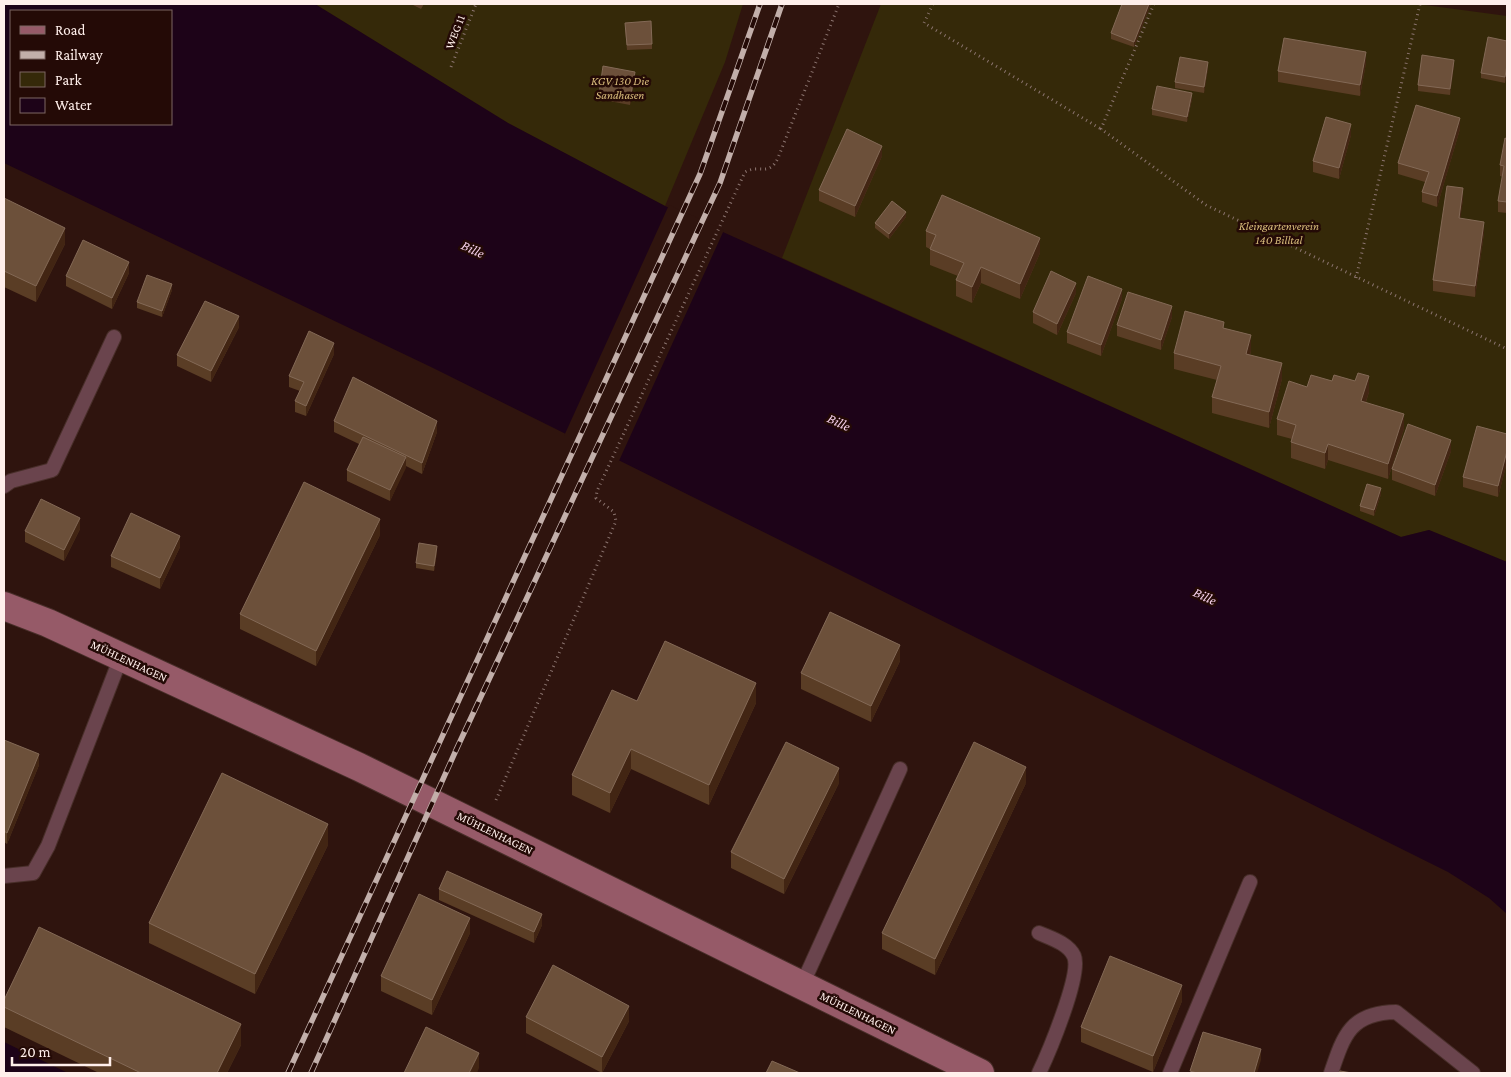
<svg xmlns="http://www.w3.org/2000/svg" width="1511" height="1077" font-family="'Crimson Pro',serif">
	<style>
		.green { fill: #352909 }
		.water { fill: #1d0318; fill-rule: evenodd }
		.pier { fill: #2f140e }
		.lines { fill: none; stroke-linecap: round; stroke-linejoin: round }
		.lane-casing { stroke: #482e29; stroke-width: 16 }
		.secondary-casing { stroke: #482e29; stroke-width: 30 }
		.path { stroke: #8b746f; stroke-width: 3; stroke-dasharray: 1 4; stroke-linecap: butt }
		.lane { stroke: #6a444d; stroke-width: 14 }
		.secondary { stroke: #965a68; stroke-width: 28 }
		.rail-casing { stroke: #c2afaa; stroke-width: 5.5 }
		.rail { stroke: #240a06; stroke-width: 4; stroke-dasharray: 11; stroke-linecap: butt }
		.wall { fill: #5a3d25 }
		.shaded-wall { fill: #422513 }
		.building { fill: #6c503a; stroke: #836956 }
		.labels { text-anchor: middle; stroke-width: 5; stroke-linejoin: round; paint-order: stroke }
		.street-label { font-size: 12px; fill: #ffefeb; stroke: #240a06 }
		.park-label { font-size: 12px; font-style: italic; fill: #dabe7d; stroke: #240a06 }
		.water-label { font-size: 14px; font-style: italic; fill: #f8d2ec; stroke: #240a06 }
	</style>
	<rect width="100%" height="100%" fill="#2f140e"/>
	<g class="green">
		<path d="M315 4H743L725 62 665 206 508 123Z"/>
		<path d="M881 4H1417L1507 16V562L1429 530 1401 537 782 258Z"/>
	</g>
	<g class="water">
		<path d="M4 4H315L508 123 665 206 1401 537 1429 530 1507 562V914L1489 898 1448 872 431 367 4 163ZM11 11H171V124H11Z"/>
		<path d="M4 1042 68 1073H4Z"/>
	</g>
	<path class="pier" d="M669 205 724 230 618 463 564 436Z"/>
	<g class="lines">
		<g class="lane-casing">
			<g id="lane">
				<path d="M4 486 11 481 52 470 114 337"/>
				<path d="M4 876 33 873 48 846 121 657"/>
				<path d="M1039 933C1050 938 1068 943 1074 956 1082 974 1048 1054 1039 1073"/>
				<path d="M802 985 900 769"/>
				<path d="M1170 1073 1250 882"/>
				<path d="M1331 1073C1344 1034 1351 1013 1396 1012L1473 1073"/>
			</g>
		</g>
		<g class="secondary-casing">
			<path id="secondary" d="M4 606 48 623 359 767 980 1073"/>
		</g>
		<g class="path">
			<path d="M933 4 924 23 1101 129"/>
			<path d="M1154 4 1101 129 1206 205 1507 349"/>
			<path d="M451 67 476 4"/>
			<path d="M1356 278 1420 4"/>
			<path d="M496 800 616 521 614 512 596 498 597 491 745 172C759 164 769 177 778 158L839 4"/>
		</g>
		<use href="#lane" class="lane"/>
		<use href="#secondary" class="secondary"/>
		<g class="rail-casing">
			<g id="rail">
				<path d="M288 1073 700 174 760 4"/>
				<path d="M311 1073 457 748 720 183 782 4"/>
			</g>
		</g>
		<use href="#rail" class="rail"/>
	</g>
	<g class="wall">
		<path d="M411 4H424L421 9Z"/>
		<path d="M1151 4 1134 47 1111 39V33Z"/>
		<path d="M625 28 652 44V49L627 50Z"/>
		<path d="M1507 41V70L1505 83 1481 78V73Z"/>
		<path d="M1366 63 1360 96 1278 82V71Z"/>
		<path d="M1454 65 1450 95 1418 91V85Z"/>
		<path d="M1208 68 1204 93 1175 88V82Z"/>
		<path d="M635 77 630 105 599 99V94Z"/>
		<path d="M1192 99 1187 122 1152 115V109Z"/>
		<path d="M1460 129 1437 207 1422 202V192L1425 182 1398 174V163Z"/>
		<path d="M1351 135 1339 179 1313 172V161Z"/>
		<path d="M1507 139V213L1498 212V201L1503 177 1500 176V165Z"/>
		<path d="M882 156 855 217 819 201V190Z"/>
		<path d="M4 198 65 244 36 302 4 287Z"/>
		<path d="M1463 199 1460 218 1484 233 1475 297 1433 291V280Z"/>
		<path d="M906 217 889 239 875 228V223Z"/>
		<path d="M926 231 1040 253 1020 299 981 283 972 303 956 296V280L958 276 930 265V249L926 247Z"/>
		<path d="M129 273 112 309 66 286V276Z"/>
		<path d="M172 290 162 317 137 308V302Z"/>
		<path d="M1076 293 1057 335 1033 323V312Z"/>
		<path d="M1122 299 1101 356 1067 343V332Z"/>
		<path d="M1172 317 1161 350 1117 336V325Z"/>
		<path d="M239 327 211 382 177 366V355Z"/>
		<path d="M1224 328 1251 351 1250 355 1282 379 1269 428 1212 413V397L1217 380 1174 369V353Z"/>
		<path d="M334 354 306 416 295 412V401L300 391 289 387V376Z"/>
		<path d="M1307 387 1369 392 1366 402 1404 429 1388 479 1328 460 1325 469 1291 458V442L1292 439 1277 435V419Z"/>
		<path d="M334 421 437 432 422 474 406 466 390 501 347 481V470L359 444 334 432Z"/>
		<path d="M1507 434V462L1498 497 1463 487V477Z"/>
		<path d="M1451 451 1435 496 1392 480V469Z"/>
		<path d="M1381 494 1374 516 1360 511V506Z"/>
		<path d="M80 529 64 561 25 542V531Z"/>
		<path d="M380 535 316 666 240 629V614Z"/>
		<path d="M180 547 160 589 111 567V556Z"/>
		<path d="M437 552 434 571 416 568V563Z"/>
		<path d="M900 661 871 722 801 689V673Z"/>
		<path d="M637 701 756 703 709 805 631 769 610 813 572 795V775Z"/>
		<path d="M4 740 39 765 7 844 4 842Z"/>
		<path d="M839 783 784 894 731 868V852Z"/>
		<path d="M1026 783 935 975 882 949V933Z"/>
		<path d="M328 845 255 994 149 943V923Z"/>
		<path d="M439 889 542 925 534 943 439 900Z"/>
		<path d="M470 933 432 1015 381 991V976Z"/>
		<path d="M4 1000 241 1045 227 1073H99L4 1027Z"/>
		<path d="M1182 1001 1153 1072 1081 1042V1027Z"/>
		<path d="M526 1017 629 1021 602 1073 526 1033Z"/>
	</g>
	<g class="shaded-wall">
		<path d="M1149 4H1151L1134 47V42Z"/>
		<path d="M1366 52V63L1360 96V85Z"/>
		<path d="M1454 60V65L1450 95V89Z"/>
		<path d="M1208 62V68L1204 93V87Z"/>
		<path d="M1507 65V70L1505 83V77Z"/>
		<path d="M635 72V77L630 105V100Z"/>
		<path d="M1192 93V99L1187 122V117Z"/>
		<path d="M1460 118V129L1437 207V196Z"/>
		<path d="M1351 124V135L1339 179V168Z"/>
		<path d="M882 146V156L855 217V206Z"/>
		<path d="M1463 188V199L1459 229V218Z"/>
		<path d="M906 212V217L889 239V234Z"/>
		<path d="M1484 222V233L1475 297V286Z"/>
		<path d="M65 228V244L36 302V286Z"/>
		<path d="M1040 238V253L1020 299V284Z"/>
		<path d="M129 262V273L112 309V298Z"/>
		<path d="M981 267V283L972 303V287Z"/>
		<path d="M1076 283V293L1057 335V324Z"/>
		<path d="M172 284V290L162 317V311Z"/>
		<path d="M1122 289V299L1101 356V345Z"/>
		<path d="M1172 306V317L1161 350V340Z"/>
		<path d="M239 316V327L211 382V371Z"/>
		<path d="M1251 335V351L1246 369V354Z"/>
		<path d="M334 343V354L306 416V406Z"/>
		<path d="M1282 363V379L1269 428V412Z"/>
		<path d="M1369 376V392L1361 416V401Z"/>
		<path d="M1404 414V429L1388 479V464Z"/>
		<path d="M437 421V432L422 474V463Z"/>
		<path d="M1451 440V451L1435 496V485Z"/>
		<path d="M1328 444V460L1325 469V453Z"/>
		<path d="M1507 451V462L1498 497V486Z"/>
		<path d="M406 457V468L390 501V490Z"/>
		<path d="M1381 488V494L1374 516V510Z"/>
		<path d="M80 518V529L64 561V550Z"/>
		<path d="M380 519V535L316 666V651Z"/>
		<path d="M180 536V547L160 589V578Z"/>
		<path d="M437 546V552L434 571V566Z"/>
		<path d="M900 645V661L871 722V706Z"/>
		<path d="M756 683V703L709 805V785Z"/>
		<path d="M631 749V769L610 813V793Z"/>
		<path d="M39 754V765L7 844V833Z"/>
		<path d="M1026 767V783L935 975V959Z"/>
		<path d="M839 768V783L784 894V879Z"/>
		<path d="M328 824V845L255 994V974Z"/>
		<path d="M542 914V925L534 943V932Z"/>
		<path d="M470 918V933L432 1015V1000Z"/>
		<path d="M1182 985V1001L1153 1072V1056Z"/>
		<path d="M629 1006V1021L602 1073V1057Z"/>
		<path d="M241 1024V1045L227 1073H217Z"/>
		<path d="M1261 1049V1060L1257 1073H1254Z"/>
		<path d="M479 1053V1068L477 1073H469Z"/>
	</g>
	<g class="building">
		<path d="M1122 4H1149L1134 42 1111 33Z"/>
		<path d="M651 21 652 44 627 45 625 23Z"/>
		<path d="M1488 37 1507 41V65L1505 77 1481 73Z"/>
		<path d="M1284 38 1366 52 1360 85 1278 71Z"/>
		<path d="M1422 55 1454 60 1450 89 1418 85Z"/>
		<path d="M1180 57 1208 62 1204 87 1175 82Z"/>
		<path d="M603 66 635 72 630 100 599 94Z"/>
		<path d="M1157 86 1192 93 1187 117 1152 109Z"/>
		<path d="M1416 105 1460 118 1437 196 1422 192 1429 172 1398 163Z"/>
		<path d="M1326 117 1351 124 1339 168 1313 161Z"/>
		<path d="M847 129 882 146 855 206 819 190Z"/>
		<path d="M1505 138 1507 139V202L1498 201 1504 166 1500 165Z"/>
		<path d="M1447 186 1463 188 1459 218 1484 222 1475 286 1433 280Z"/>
		<path d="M942 195 1040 238 1020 284 981 267 972 287 956 280 964 263 930 249 936 235 926 231Z"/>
		<path d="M4 198 65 228 36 286 4 271Z"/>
		<path d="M892 201 906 212 889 234 875 223Z"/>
		<path d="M83 240 129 262 112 298 66 276Z"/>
		<path d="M1051 271 1076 283 1057 324 1033 312Z"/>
		<path d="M147 275 172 284 162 311 137 302Z"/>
		<path d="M1088 276 1122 289 1101 345 1067 332Z"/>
		<path d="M1128 292 1172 306 1161 340 1117 325Z"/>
		<path d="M205 301 239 316 211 371 177 355Z"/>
		<path d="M1185 311 1224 322 1223 328 1251 335 1246 354 1282 363 1269 412 1212 397 1221 366 1174 353Z"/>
		<path d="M309 331 334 343 306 406 295 401 304 382 289 376Z"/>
		<path d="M1358 373 1369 376 1361 401 1404 414 1388 464 1328 444 1325 453 1291 442 1296 425 1277 419 1289 381 1307 387 1311 375 1332 381 1334 375 1355 381Z"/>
		<path d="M353 377 437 421 422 463 334 421Z"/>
		<path d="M1408 424 1451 440 1435 485 1392 469Z"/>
		<path d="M1477 426 1507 434V451L1498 486 1463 477Z"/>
		<path d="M363 437 406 457 390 490 347 470Z"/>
		<path d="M304 482 380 519 316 651 240 614Z"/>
		<path d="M1367 484 1381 488 1374 510 1360 506Z"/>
		<path d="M41 499 80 518 64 550 25 531Z"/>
		<path d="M131 513 180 536 160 578 111 556Z"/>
		<path d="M419 543 437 546 434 566 416 563Z"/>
		<path d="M830 612 900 645 871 706 801 673Z"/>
		<path d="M665 641 756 683 709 785 631 749 610 793 572 775 612 690 637 701Z"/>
		<path d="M4 740 39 754 7 833 4 831Z"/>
		<path d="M786 742 839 768 784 879 731 852Z"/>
		<path d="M974 742 1026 767 935 959 882 933Z"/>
		<path d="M222 773 328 824 255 974 149 923Z"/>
		<path d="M447 871 542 914 534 932 439 889Z"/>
		<path d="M419 894 470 918 432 1000 381 976Z"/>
		<path d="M39 927 241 1024 217 1073H141L4 1007V1000Z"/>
		<path d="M1110 956 1182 985 1153 1056 1081 1027Z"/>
		<path d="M553 965 629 1006 602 1057 526 1017Z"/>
		<path d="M426 1027 479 1053 469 1073H404Z"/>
		<path d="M1203 1032 1261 1049 1254 1073H1197L1190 1071Z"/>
		<path d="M772 1061 800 1073H766Z"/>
		<path d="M1340 1071 1352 1073H1339Z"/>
	</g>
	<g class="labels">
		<g class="street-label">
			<text transform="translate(455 32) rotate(-69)" y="4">WEG 11</text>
			<text transform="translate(129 661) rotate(25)" y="4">MÜHLENHAGEN</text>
			<text transform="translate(495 833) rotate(26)" y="4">MÜHLENHAGEN</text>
			<text transform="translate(858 1013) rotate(26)" y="4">MÜHLENHAGEN</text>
		</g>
		<g class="park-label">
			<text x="620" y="85">KGV 130 Die<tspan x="620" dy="14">Sandhasen</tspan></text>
			<text x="1279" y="230">Kleingartenverein<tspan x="1279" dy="14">140 Billtal</tspan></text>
		</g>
		<g class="water-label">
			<text transform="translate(473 249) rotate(25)" y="5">Bille</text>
			<text transform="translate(839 422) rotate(25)" y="5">Bille</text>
			<text transform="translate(1205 596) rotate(25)" y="5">Bille</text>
		</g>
	</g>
	<rect width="1511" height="1077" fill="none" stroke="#ffefeb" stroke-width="10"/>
	<rect x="10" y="10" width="162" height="115" fill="#240a06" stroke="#7c6662"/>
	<rect x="20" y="26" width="25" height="8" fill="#965a68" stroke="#7c6662"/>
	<text x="55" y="35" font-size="15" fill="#ffefeb">Road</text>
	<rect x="20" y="51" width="25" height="8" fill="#c2afaa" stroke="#7c6662"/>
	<text x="55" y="60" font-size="15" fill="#ffefeb">Railway</text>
	<rect x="20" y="72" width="25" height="15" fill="#352909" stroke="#7c6662"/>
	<text x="55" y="85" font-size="15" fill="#ffefeb">Park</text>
	<rect x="20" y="98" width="25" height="15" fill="#1d0318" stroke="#7c6662"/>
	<text x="55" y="110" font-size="15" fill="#ffefeb">Water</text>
	<path d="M12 1057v8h98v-8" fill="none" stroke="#ffefeb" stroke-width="2.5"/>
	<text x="20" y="1057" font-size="15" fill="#ffefeb" stroke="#240a06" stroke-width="4" paint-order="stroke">20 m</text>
</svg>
